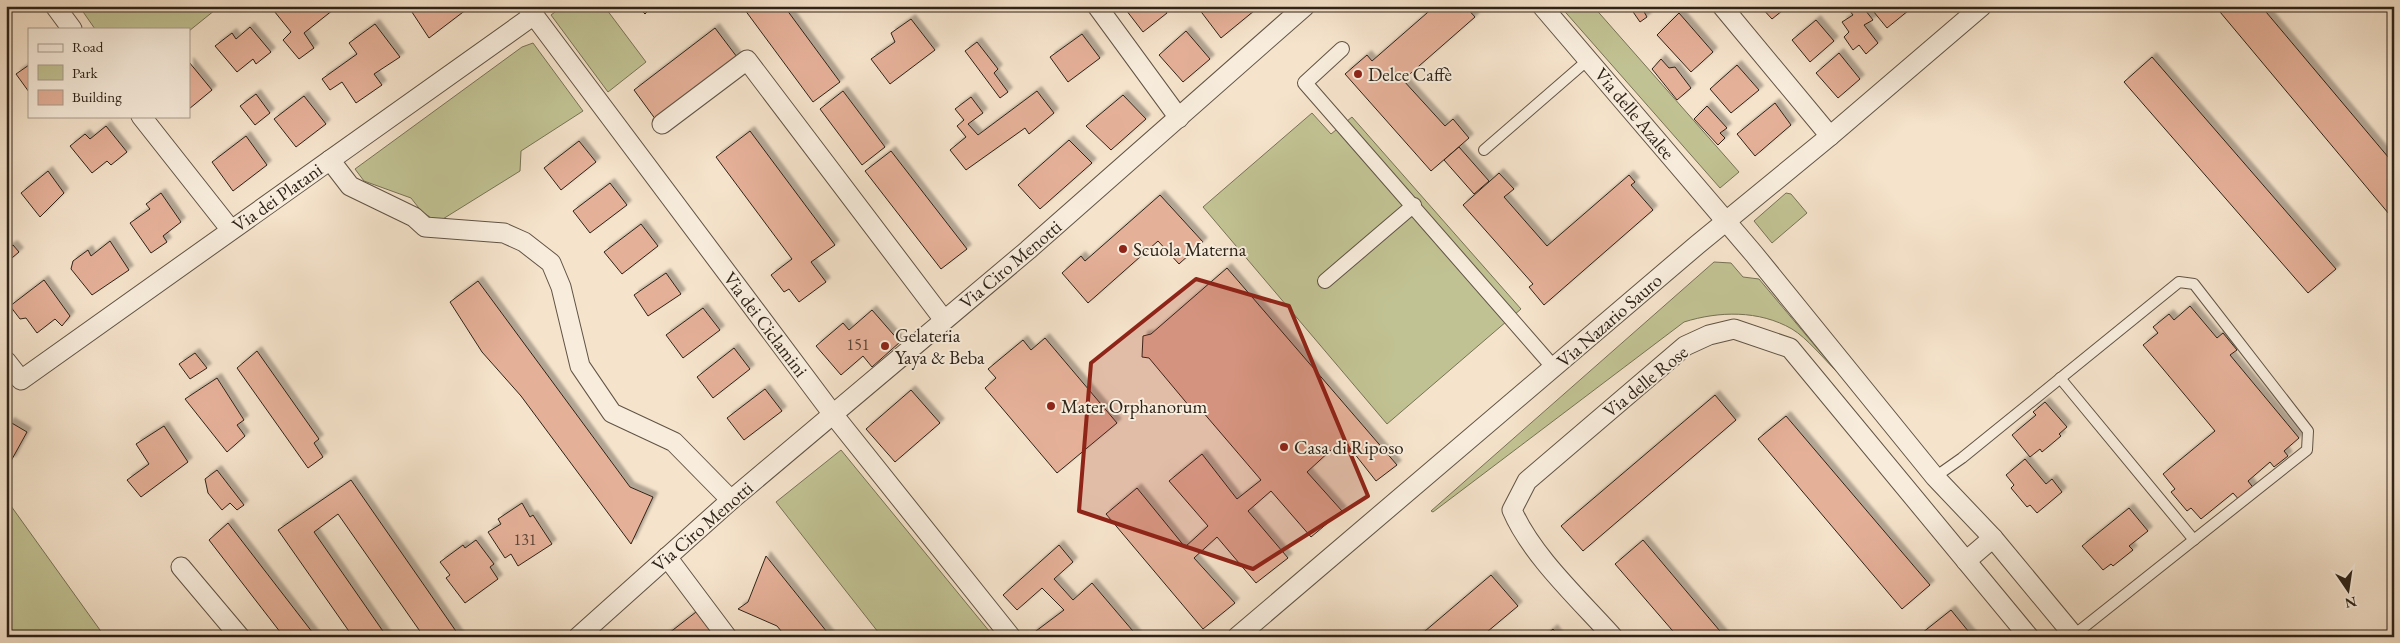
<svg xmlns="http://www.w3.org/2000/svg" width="2400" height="643" font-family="'EB Garamond',serif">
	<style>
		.green { fill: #c1c293; stroke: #787256 }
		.building { fill: #e5b098; stroke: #2e2318; filter: url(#shadow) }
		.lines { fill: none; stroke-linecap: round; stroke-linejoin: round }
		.service-casing { stroke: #605345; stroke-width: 12 }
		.pedestrian-casing { stroke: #605345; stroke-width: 16 }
		.minor-casing { stroke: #605345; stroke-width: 21 }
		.service { stroke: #f8eddd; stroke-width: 10 }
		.pedestrian { stroke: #f8eddd; stroke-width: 14 }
		.minor { stroke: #f8eddd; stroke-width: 19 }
		.marked { fill: #8f2418; fill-opacity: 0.2; stroke: #8f2418; stroke-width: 4; stroke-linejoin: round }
		.poi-dot { fill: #8f2418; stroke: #f8eddd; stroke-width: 2 }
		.labels { text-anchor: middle; stroke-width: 4; stroke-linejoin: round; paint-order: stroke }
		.number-label { font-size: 16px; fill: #5c4638 }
		.poi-label { font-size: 19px; fill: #2e2318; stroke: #f8eddd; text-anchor: start }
		.street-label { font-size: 19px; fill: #2e2318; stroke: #f8eddd }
	</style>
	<defs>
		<filter id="shadow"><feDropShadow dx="4.5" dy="-4.5" stdDeviation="1" flood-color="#0004"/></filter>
	</defs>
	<rect width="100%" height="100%" fill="#f5e3cb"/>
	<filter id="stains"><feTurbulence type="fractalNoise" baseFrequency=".004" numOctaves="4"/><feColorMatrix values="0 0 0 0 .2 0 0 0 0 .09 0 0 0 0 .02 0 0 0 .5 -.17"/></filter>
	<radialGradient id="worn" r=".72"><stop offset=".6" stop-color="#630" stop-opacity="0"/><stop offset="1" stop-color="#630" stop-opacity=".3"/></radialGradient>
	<g class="green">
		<path d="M79 6H220L189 31V29H95Z"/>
		<path d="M563 6H604L646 62 608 92 551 15Z"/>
		<path d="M1560 6H1593L1739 172 1720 188Z"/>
		<path d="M533 43 583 111 521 151 520 171 438 222 422 212 411 198 364 181 355 169 522 47Z"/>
		<path d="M1312 113 1331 134 1352 117 1521 309 1387 424 1203 207Z"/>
		<path d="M1786 193 1791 194 1807 213 1772 243 1754 221Z"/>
		<path d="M1714 262 1731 263 1743 277 1759 279 1837 372C1824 359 1807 338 1792 329 1759 310 1719 311 1684 322L1433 512 1431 511Z"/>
		<path d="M841 450 994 637H882L776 502Z"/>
		<path d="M6 499 105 637H6Z"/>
	</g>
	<g class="building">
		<path d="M270 6H338L304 33 314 48 299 59 283 40 291 32Z"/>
		<path d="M408 6H471L429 38Z"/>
		<path d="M637 6H653L645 14Z"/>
		<path d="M742 6H784L840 82 813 102Z"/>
		<path d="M1123 6H1162L1167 13 1143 32Z"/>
		<path d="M1202 6H1260L1221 38 1199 9Z"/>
		<path d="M1435 6H1465L1475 17 1403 80 1445 126 1453 119 1469 138 1431 171 1345 74 1367 55 1372 61Z"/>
		<path d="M1596 6H1609L1601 12Z"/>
		<path d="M1622 6H1647L1643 10 1647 17 1640 22 1629 6 1624 10Z"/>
		<path d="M1760 6H1788L1772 19Z"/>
		<path d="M1846 6H1862L1873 20 1864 25 1878 43 1866 54 1859 45 1853 50 1844 37 1849 32 1842 22 1853 15Z"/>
		<path d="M1869 6H1914L1887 28Z"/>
		<path d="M2215 6H2261L2394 164V210L2389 214Z"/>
		<path d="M1679 13 1713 52 1691 72 1657 35Z"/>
		<path d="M911 19 935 50 890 84 871 59 895 42 891 33Z"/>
		<path d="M1816 20 1834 41 1810 62 1792 40Z"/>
		<path d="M375 24 400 57 374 74 382 85 356 103 342 82 330 90 322 79 357 54 349 43Z"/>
		<path d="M250 27 271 52 256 64 253 59 237 72 215 46 232 33 236 39Z"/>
		<path d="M715 28 737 57 656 120 634 90Z"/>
		<path d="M1186 31 1210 59 1183 82 1159 55Z"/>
		<path d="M1082 34 1100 58 1068 82 1050 57Z"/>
		<path d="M977 42 998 69 994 73 1008 92 1000 98 965 51Z"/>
		<path d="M1839 53 1860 79 1838 98 1816 73Z"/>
		<path d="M2152 57 2336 269 2308 293 2124 82Z"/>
		<path d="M1661 59 1669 68 1675 67 1691 88 1677 100 1652 69Z"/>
		<path d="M189 62 212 90 189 109Z"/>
		<path d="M29 65V92L16 74Z"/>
		<path d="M1737 65 1759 90 1731 113 1710 89Z"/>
		<path d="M843 91 885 147 862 165 820 109Z"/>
		<path d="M1037 91 1054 113 1029 134 1025 128 966 170 950 150 966 137 957 126 964 120 955 109 971 97 983 113 968 124 978 135Z"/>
		<path d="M256 94 270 113 255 125 240 106Z"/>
		<path d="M1123 95 1146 119 1111 150 1086 126Z"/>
		<path d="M304 96 326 124 296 147 274 119Z"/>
		<path d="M1775 103 1791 125 1755 156 1737 134Z"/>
		<path d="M1707 106 1727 128 1720 133 1725 138 1718 145 1694 119Z"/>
		<path d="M106 126 127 152 111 165 107 161 92 173 70 146 85 134 90 139Z"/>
		<path d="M750 131 835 245 811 262 826 282 799 302 789 289 784 292 771 275 792 259 716 157Z"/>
		<path d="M246 136 267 165 233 191 212 162Z"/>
		<path d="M1069 140 1092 163 1040 209 1018 185Z"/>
		<path d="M579 141 596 162 561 190 544 168Z"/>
		<path d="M1459 147 1489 181 1474 194 1444 160Z"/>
		<path d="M891 151 967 249 941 269 865 171Z"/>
		<path d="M48 171 64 193 40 217 21 193Z"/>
		<path d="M1499 173 1514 189 1504 197 1547 246 1629 175 1635 182 1631 185 1653 210 1544 305 1529 287 1533 284 1463 205Z"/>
		<path d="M610 183 627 205 590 233 573 211Z"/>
		<path d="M161 193 181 222 163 236 167 242 151 253 130 223 150 209 146 204Z"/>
		<path d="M1160 195 1203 242 1179 264 1158 241 1088 303 1062 273 1081 256 1085 261Z"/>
		<path d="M641 224 658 246 622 274 604 252Z"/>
		<path d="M110 241 129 270 92 295 71 269 73 261 88 250 91 256Z"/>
		<path d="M13 245 19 252 6 263V249Z"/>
		<path d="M1227 268 1397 465 1376 481 1343 439 1307 472 1342 511 1311 537 1271 491 1248 511 1288 558 1256 583 1217 537 1194 558 1235 603 1203 629 1106 514 1137 488 1185 547 1208 526 1169 481 1202 454 1237 499 1261 480 1202 411 1195 413 1149 358 1142 357 1143 336 1151 334Z"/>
		<path d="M666 273 681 294 648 316 634 295Z"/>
		<path d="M44 280 70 316 62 326 55 319 37 333 26 318 20 319 10 306Z"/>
		<path d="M478 281 630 487 653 497 631 544 521 396 482 352 450 302Z"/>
		<path d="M2190 306 2217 338 2223 333 2237 350 2230 355 2299 438 2284 451 2288 456 2274 467 2270 462 2248 481 2255 490 2241 502 2233 493 2201 519 2191 508 2187 511 2171 492 2175 489 2163 474 2215 431 2143 345 2158 333 2153 327 2169 314 2174 320Z"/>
		<path d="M703 308 720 330 683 358 666 335Z"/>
		<path d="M872 310 900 342 872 367 863 356 841 375 816 346 843 323 849 330Z"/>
		<path d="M1045 338 1117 423 1057 473 985 388 996 378 988 369 1023 340 1031 350Z"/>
		<path d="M734 348 750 369 713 398 697 377Z"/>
		<path d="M257 351 319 439 314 443 323 457 308 468 237 368Z"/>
		<path d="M195 353 207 368 190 379 179 364Z"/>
		<path d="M217 378 244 420 237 425 245 436 227 452 185 399Z"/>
		<path d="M765 389 782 411 744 440 727 418Z"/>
		<path d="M911 390 940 423 895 462 866 429Z"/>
		<path d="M1715 395 1736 420 1583 551 1561 526Z"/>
		<path d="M2045 402 2067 427 2059 434 2061 436 2042 452 2040 449 2030 457 2012 435 2036 415 2033 412Z"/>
		<path d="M1786 416 1930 585 1902 609 1758 439Z"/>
		<path d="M10 422 27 432 11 461 6 459V428Z"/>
		<path d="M164 426 188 462 141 497 127 480 149 464 136 444Z"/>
		<path d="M2025 459 2046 484 2052 479 2062 492 2037 513 2030 505 2027 507 2011 488 2014 485 2006 475Z"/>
		<path d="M217 470 244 505 237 510 230 503 222 510 208 493 205 479Z"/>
		<path d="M351 480 460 637H424L338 514 314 532 387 637H353L278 530Z"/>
		<path d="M522 503 530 517 533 515 552 544 518 566 511 554 505 558 488 532 501 524 498 519Z"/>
		<path d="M2129 508 2148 531 2129 546 2133 550 2113 566 2111 564 2103 570 2082 546Z"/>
		<path d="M228 523 316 637H284L209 540Z"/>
		<path d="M476 540 494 564 490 567 498 579 465 603 446 578 450 575 440 562 463 545 465 548Z"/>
		<path d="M1643 540 1725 637H1678L1615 564Z"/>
		<path d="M1059 545 1073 562 1054 579 1073 600 1092 583 1138 637H1035L1032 634 1064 610 1042 588 1017 610 1003 595Z"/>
		<path d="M766 556 831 637H786L777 626 738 609 748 602Z"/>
		<path d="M1491 575 1518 606 1481 637H1418Z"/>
		<path d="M1951 610 1973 637H1925L1922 633Z"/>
		<path d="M696 612 715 637H664Z"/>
		<path d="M2394 626V637L2388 631Z"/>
		<path d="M1553 629 1559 637H1544Z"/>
	</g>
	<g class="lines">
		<g class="service-casing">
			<g id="service">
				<path d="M1484 150 1589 59"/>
				<path d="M2060 378 2194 540"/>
				<path d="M1935 477 1962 458 2179 282 2194 284 2308 431 2307 450 2074 635"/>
			</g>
		</g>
		<g class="pedestrian-casing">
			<g id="pedestrian">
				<path d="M1342 49 1305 83 1554 368"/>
				<path d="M1325 281 1414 205"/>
			</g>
		</g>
		<g class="minor-casing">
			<g id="minor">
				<path d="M55 6 72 29"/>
				<path d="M527 6 832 413 1011 637"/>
				<path d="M1097 6 1179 118"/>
				<path d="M1542 6 1754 254 1935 477 1993 538 2075 637"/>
				<path d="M1722 6 1830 136"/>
				<path d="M141 116 231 230"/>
				<path d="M662 124 747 60 944 320"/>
				<path d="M330 160 350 186 414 217 425 227 504 233 524 242 551 263 561 287 580 366 612 413 674 442 731 500"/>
				<path d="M6 361 21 380 534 15"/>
				<path d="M667 557 727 637"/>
				<path d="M1966 561 1993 538"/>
				<path d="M181 567 240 637"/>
				<path d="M578 637 731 500 1028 250 1305 6"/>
				<path d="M1237 637 1697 245 1830 136 1982 6"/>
				<path d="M1613 637C1580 600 1531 555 1512 510L1527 481 1685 346 1709 335 1734 329 1790 348 2029 637"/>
			</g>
		</g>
		<use href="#service" class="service"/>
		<use href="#pedestrian" class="pedestrian"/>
		<use href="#minor" class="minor"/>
	</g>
	<path class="marked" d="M1196 279 1289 306 1368 496 1253 569 1079 511 1091 363Z"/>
	<g class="poi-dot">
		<circle cx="1358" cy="74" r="5"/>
		<circle cx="1123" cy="249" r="5"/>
		<circle cx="885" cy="346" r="5"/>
		<circle cx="1051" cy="406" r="5"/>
		<circle cx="1284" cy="447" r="5"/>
	</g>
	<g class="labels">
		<g class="number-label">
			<text x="858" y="350">151</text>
			<text x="525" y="545">131</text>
		</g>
		<g class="poi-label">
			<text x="1368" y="81">Delce Caffè</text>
			<text x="1133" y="256">Scuola Materna</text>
			<text x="895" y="342">Gelateria<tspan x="895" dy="22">Yaya &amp; Beba</tspan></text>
			<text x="1061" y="413">Mater Orphanorum</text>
			<text x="1294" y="454">Casa di Riposo</text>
		</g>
		<g class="street-label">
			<text transform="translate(1635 113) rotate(50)" y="7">Via delle Azalee</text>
			<text transform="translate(277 197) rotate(-35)" y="7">Via dei Platani</text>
			<text transform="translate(1010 264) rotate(-40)" y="7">Via Ciro Menotti</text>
			<text transform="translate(1609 320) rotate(-41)" y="7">Via Nazario Sauro</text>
			<text transform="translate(766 324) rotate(53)" y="7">Via dei Ciclamini</text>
			<text transform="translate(1645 381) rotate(-39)" y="7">Via delle Rose</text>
			<text transform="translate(702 526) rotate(-41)" y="7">Via Ciro Menotti</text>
		</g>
	</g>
	<rect width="2400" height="643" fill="none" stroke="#f5e3cb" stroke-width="25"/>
	<rect x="8" y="8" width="2385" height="628" fill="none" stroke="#2e2318" stroke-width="2.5"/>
	<rect x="12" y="12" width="2375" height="618" fill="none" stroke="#2e2318"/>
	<rect x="28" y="28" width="162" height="90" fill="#f8eddd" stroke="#a79c8e"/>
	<rect x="38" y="44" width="25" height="8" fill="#f8eddd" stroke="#a79c8e"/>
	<text x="72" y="52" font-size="15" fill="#2e2318">Road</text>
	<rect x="38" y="65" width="25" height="15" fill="#c1c293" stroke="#a79c8e"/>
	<text x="72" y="78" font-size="15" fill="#2e2318">Park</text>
	<rect x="38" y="90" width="25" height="15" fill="#e5b098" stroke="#a79c8e"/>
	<text x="72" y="102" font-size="15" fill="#2e2318">Building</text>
	<g transform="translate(2348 590) rotate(167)" stroke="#f8eddd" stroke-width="4" paint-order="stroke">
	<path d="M0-4L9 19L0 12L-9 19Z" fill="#2e2318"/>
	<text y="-8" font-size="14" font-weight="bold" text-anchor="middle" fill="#2e2318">N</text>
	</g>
	<rect width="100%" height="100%" filter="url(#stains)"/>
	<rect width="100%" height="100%" fill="url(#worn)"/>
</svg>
